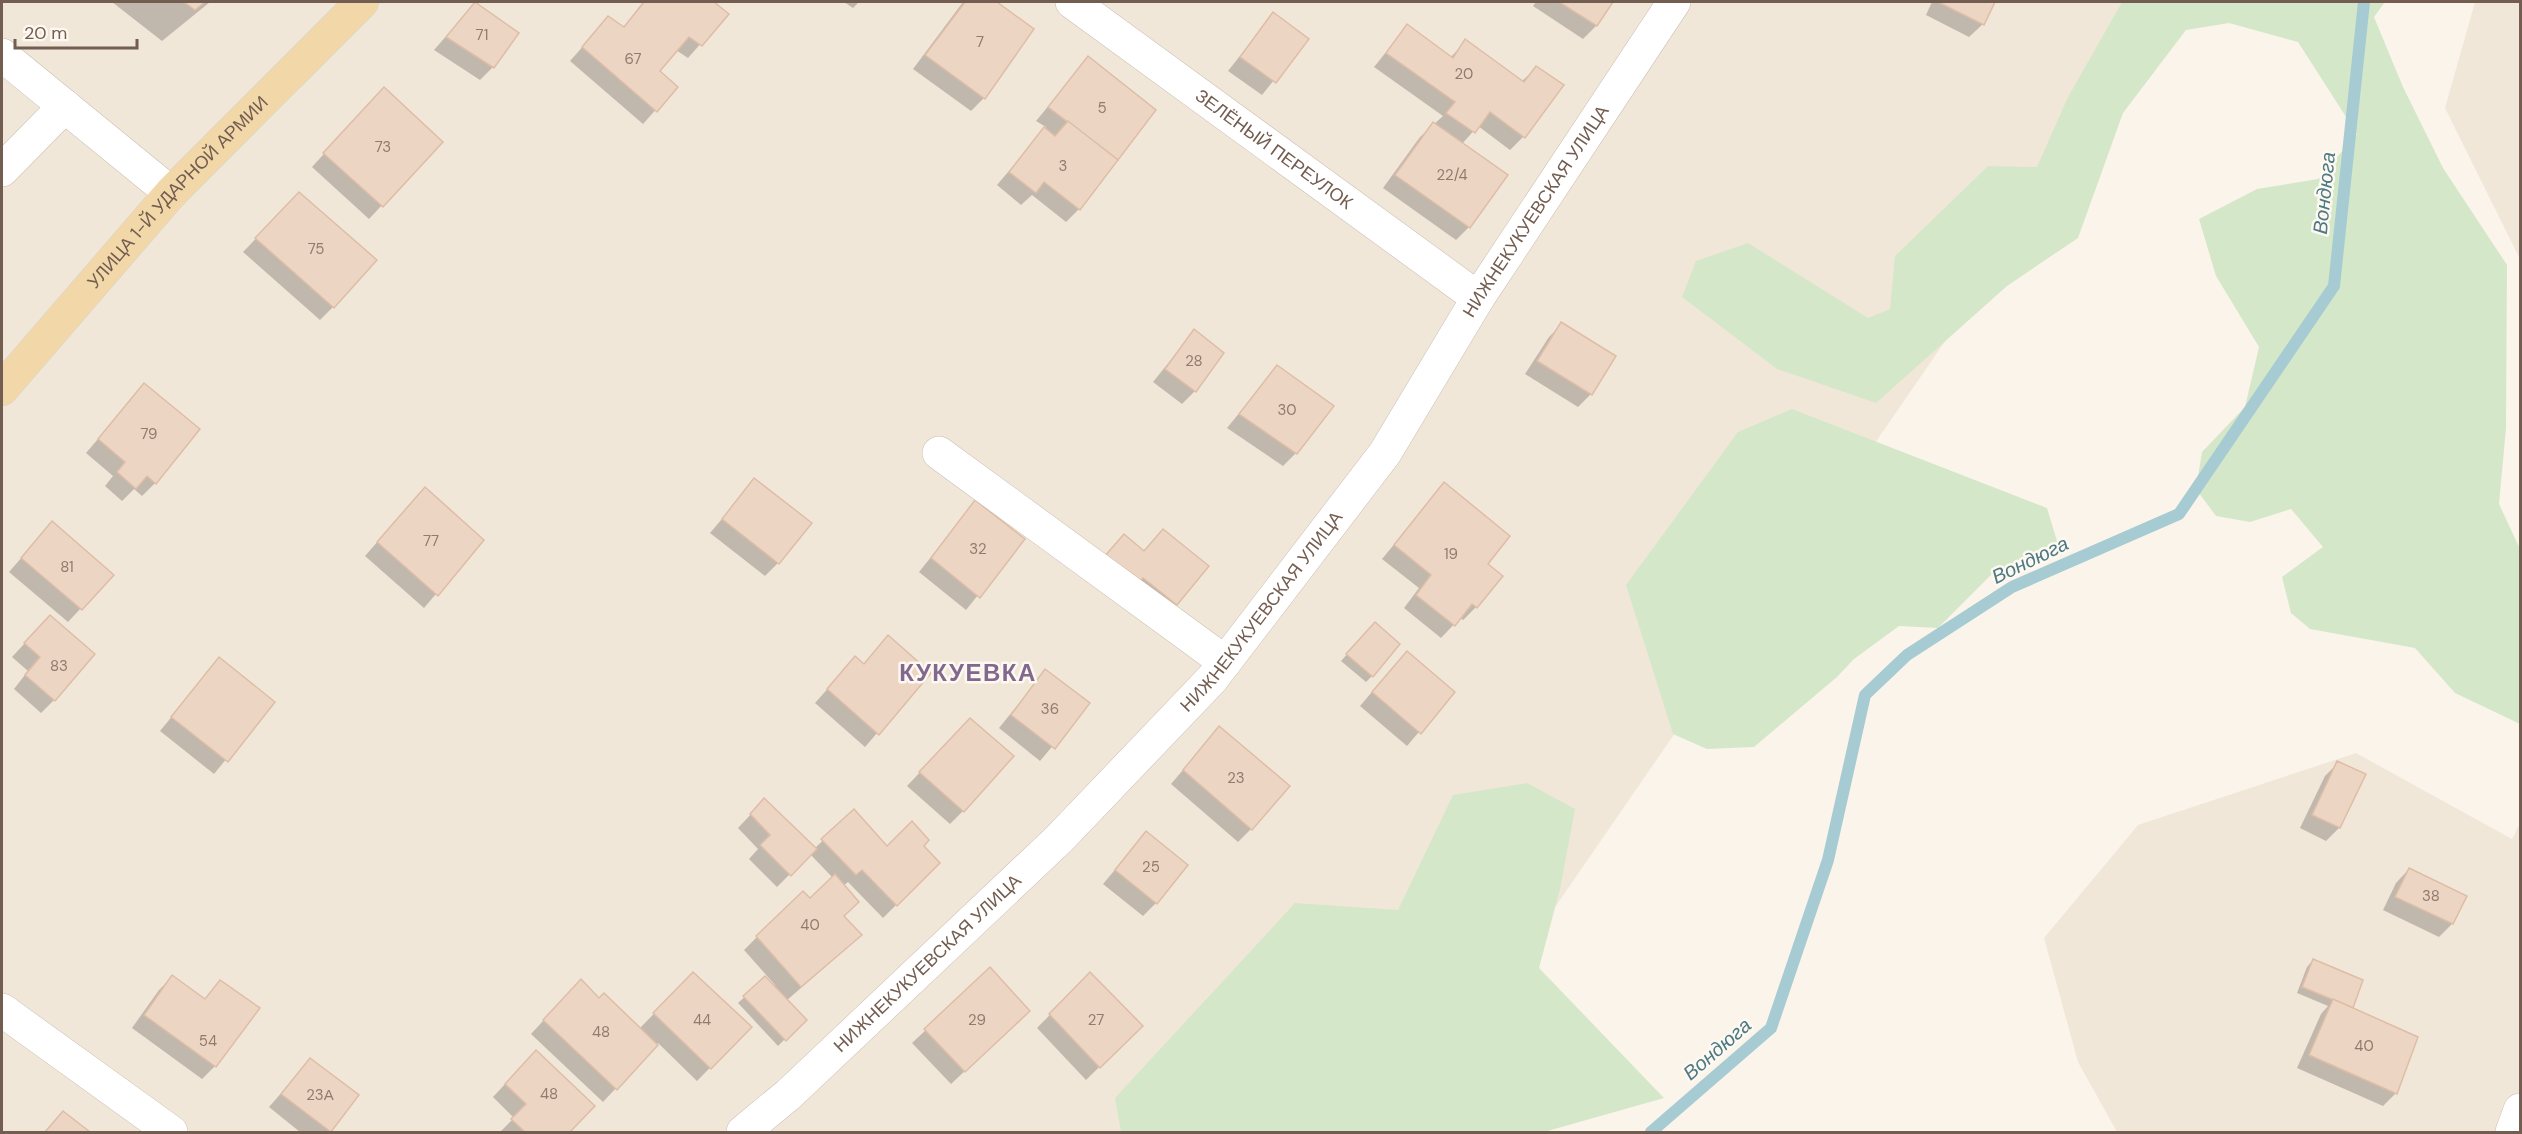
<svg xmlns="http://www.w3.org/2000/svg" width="2522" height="1134" font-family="'DM Sans',sans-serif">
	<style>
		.residential { fill: #f1e7d9 }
		.green { fill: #d5e7c9 }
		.shadow { fill: #0003 }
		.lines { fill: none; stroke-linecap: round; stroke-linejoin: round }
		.stream { stroke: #a7cbd3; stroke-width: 12 }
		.building { fill: #edd5c4; stroke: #debda6; stroke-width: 1.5 }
		.minor-casing { stroke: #ccbdb1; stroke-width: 34 }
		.major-casing { stroke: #d8d2ce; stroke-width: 34 }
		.minor { stroke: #fff; stroke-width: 33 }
		.major { stroke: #f2d8a9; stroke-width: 33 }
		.labels { text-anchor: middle; stroke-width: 5; stroke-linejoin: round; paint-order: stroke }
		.number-label { font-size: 15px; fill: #927b6d }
		.street-label { font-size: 18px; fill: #735d50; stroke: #fdf8f0 }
		.water-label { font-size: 20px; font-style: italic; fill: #4c7984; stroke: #fdf8f0 }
		.district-label { font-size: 24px; font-weight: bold; letter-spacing: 1.5px; fill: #82678e; stroke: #fdf8f0 }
	</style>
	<rect width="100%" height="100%" fill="#fbf4ea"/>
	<g class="residential">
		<path d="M2 2H2179L1400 1132H2Z"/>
		<path d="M2475 2H2520V259L2445 108Z"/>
		<path d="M2356 753 2512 839 2520 823V1132H2117L2078 1062 2044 938 2138 825Z"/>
	</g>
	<g class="green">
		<path d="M2122 2H2385L2374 17 2403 87 2443 168 2507 265 2506 428 2499 504 2520 549V724L2455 693 2415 648 2310 629 2291 613 2282 577 2323 547 2291 509 2250 522 2216 516 2196 489 2202 452 2245 407 2259 347 2216 276 2199 219 2257 189 2318 179 2357 134 2298 42 2229 23 2186 30 2123 113 2078 238 2007 286 1876 403 1777 369 1682 297 1696 261 1748 243 1868 318 1890 309 1895 256 1988 166 2037 167 2068 97Z"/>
		<path d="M1792 409 2047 508 2060 551 1994 572 1938 628 1899 626 1854 659 1837 677 1754 747 1707 749 1673 734 1626 585 1738 432Z"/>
		<path d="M1527 783 1575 809 1560 889 1539 968 1664 1098 1544 1132H1121L1115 1098 1295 903 1398 910 1453 795Z"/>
	</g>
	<g class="shadow">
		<path d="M112 2H210L162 41Z"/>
		<path d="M643 2H712L727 14 688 58 676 50 658 72 676 87 643 124 570 61 608 18 623 28Z"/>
		<path d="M844 2H859L853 8Z"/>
		<path d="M963 2H995L1032 29 984 98 971 111 913 69Z"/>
		<path d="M1536 2H1611L1596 26 1583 39 1533 6Z"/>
		<path d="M1932 2H1994L1983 24 1969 37 1926 15Z"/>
		<path d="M475 3 493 67 480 80 434 50Z"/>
		<path d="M1273 14 1307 39 1262 95 1228 71Z"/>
		<path d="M1407 26 1450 58 1466 41 1521 82 1536 68 1523 137 1510 150 1478 126 1462 144 1469 227 1456 240 1383 188 1420 137 1443 116 1374 67Z"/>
		<path d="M1088 58 1154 110 1079 209 1066 222 1032 195 1021 205 997 185 1046 127 1036 121Z"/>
		<path d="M371 102 441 142 369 219 312 167Z"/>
		<path d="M286 207 333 307 320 320 243 252Z"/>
		<path d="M1562 324 1591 394 1578 407 1525 374 1549 337Z"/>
		<path d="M1194 331 1195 391 1182 404 1153 382Z"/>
		<path d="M1277 367 1296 453 1283 466 1227 428Z"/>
		<path d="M144 385 155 483 142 496 134 489 122 501 105 486 113 476 86 453Z"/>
		<path d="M755 480 778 563 765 576 710 533Z"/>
		<path d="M1444 484 1486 564 1501 577 1476 607 1463 620 1460 618 1441 638 1404 608 1419 588 1382 559Z"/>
		<path d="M412 502 482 540 424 608 365 556Z"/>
		<path d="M975 502 1023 539 966 610 919 572Z"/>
		<path d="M52 523 112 575 68 622 9 572Z"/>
		<path d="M1163 531 1176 604 1163 617 1111 549 1143 552Z"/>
		<path d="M37 630 54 700 41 713 14 689 28 671 12 657Z"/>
		<path d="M1369 630 1372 676 1366 682 1341 661Z"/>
		<path d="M888 637 929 673 865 747 815 703 855 658 863 665Z"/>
		<path d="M219 659 273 702 214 774 160 731Z"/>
		<path d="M1394 666 1453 692 1407 746 1360 706Z"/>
		<path d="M1045 671 1088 704 1040 761 999 728Z"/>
		<path d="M1219 728 1251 829 1238 842 1171 784Z"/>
		<path d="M957 733 963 811 950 824 907 786Z"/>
		<path d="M2338 763 2364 775 2339 828 2326 841 2300 828 2325 776Z"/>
		<path d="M854 811 887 848 922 846 938 863 883 918 848 882 843 886 842 916 847 948 786 1001 804 1020 778 1046 738 1003 765 978 773 987 775 985 744 950 757 937 810 900 833 878 810 854 777 887 749 859 758 849 738 828 752 813 814 849Z"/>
		<path d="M1146 833 1156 903 1143 916 1103 884Z"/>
		<path d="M2409 869 2465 896 2452 924 2439 937 2383 910 2396 883Z"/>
		<path d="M2313 960 2351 1009 2396 1093 2383 1106 2297 1068 2321 1014 2328 1006 2297 993 2307 967Z"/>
		<path d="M990 970 1015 1024 951 1084 912 1043Z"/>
		<path d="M693 974 750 1027 697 1081 658 1043 603 1102 531 1034 568 994 599 1000 639 1029Z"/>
		<path d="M1090 974 1141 1026 1086 1080 1037 1028Z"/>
		<path d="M172 977 204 1000 220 982 215 1066 202 1079 132 1028 159 990Z"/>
		<path d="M310 1060 357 1096 329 1132H300L269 1107Z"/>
		<path d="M523 1065 593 1106 568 1132H500L514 1118 493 1097Z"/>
		<path d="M63 1113 88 1132H44Z"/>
	</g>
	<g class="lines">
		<path class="stream" d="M1651 1132 1771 1028 1828 860 1865 695 1907 655 2012 587 2179 514 2334 286 2364 2"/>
	</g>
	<g class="building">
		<path d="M184 2H205L195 10Z"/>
		<path d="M475 2 519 33 494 68 446 37Z"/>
		<path d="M644 2H714L729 14 702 46 689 37 660 71 678 87 657 112 582 47 608 16 624 27Z"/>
		<path d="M965 2H997L1034 29 985 99 925 55Z"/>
		<path d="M1559 2H1613L1597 26Z"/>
		<path d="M1938 2H1995L1984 25Z"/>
		<path d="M1273 12 1309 39 1276 83 1240 57Z"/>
		<path d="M1407 24 1453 58 1465 39 1524 82 1536 66 1564 85 1525 138 1490 112 1475 133 1446 113 1455 102 1386 53Z"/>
		<path d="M1088 56 1156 110 1118 160 1048 107Z"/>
		<path d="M384 87 443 142 383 207 323 153Z"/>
		<path d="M1068 121 1118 160 1080 210 1044 182 1036 193 1009 172 1044 127 1055 136Z"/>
		<path d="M1433 122 1508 175 1470 228 1395 175Z"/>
		<path d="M299 192 377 260 334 308 255 238Z"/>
		<path d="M1561 322 1616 356 1592 395 1537 361Z"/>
		<path d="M1194 329 1224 353 1196 392 1165 369Z"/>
		<path d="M1277 365 1334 406 1297 454 1239 414Z"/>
		<path d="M144 383 200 429 156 484 147 476 136 489 117 472 125 462 98 439Z"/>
		<path d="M754 478 812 523 779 564 722 519Z"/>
		<path d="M1444 482 1510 536 1488 564 1503 576 1477 608 1472 604 1455 626 1416 595 1431 575 1394 545Z"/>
		<path d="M425 487 484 540 438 596 377 542Z"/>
		<path d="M975 500 1025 539 980 598 931 558Z"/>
		<path d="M52 521 114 575 82 610 21 558Z"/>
		<path d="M1163 529 1209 566 1177 605 1143 578 1137 584 1104 557 1124 534 1144 551Z"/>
		<path d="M50 615 95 654 55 701 25 675 40 657 24 643Z"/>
		<path d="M1375 622 1400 644 1373 677 1346 654Z"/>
		<path d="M888 635 931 673 879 735 827 689 855 656 864 664Z"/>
		<path d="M1407 651 1455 692 1421 734 1372 692Z"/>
		<path d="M219 657 275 702 228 762 171 717Z"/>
		<path d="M1045 669 1090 703 1055 749 1011 715Z"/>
		<path d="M970 718 1014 756 964 812 919 772Z"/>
		<path d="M1219 726 1290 786 1252 830 1183 770Z"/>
		<path d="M2337 761 2366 774 2340 828 2312 815Z"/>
		<path d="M764 798 817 849 791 876 760 845 770 835 750 814Z"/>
		<path d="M854 809 887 846 912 821 929 840 924 846 940 863 897 906 862 870 856 875 821 839Z"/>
		<path d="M1146 831 1188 865 1157 904 1115 870Z"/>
		<path d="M2409 868 2467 896 2453 924 2395 897Z"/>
		<path d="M835 874 859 902 844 916 862 935 801 987 756 936 803 891 810 898Z"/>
		<path d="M2313 959 2363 980 2353 1008 2302 987Z"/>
		<path d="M990 967 1030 1011 965 1072 924 1029Z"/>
		<path d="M693 972 752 1027 711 1069 653 1013Z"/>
		<path d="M1090 972 1143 1026 1100 1068 1049 1014Z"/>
		<path d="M172 975 205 999 220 980 260 1008 216 1067 144 1015Z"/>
		<path d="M765 976 807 1020 786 1041 743 996Z"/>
		<path d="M581 979 599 998 604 993 658 1045 617 1090 543 1020Z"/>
		<path d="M2333 999 2418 1037 2397 1094 2309 1055Z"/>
		<path d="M536 1050 595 1106 570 1132H525L511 1119 526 1104 505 1084Z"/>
		<path d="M310 1058 359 1095 331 1132 281 1094Z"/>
		<path d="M63 1111 90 1132H45Z"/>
	</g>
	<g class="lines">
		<g class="minor-casing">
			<g id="minor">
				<path id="s1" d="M1072 2 1478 298"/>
				<path d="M2 55 171 193"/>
				<path d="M2 170 65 106"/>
				<path d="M939 453 1225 662"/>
				<path d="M2 1010 171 1132"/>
				<path id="s2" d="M743 1132 788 1095 1059 839 1212 679 1385 453 1478 298 1674 2"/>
				<path d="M2512 1132 2520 1110"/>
			</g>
		</g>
		<g class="major-casing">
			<g id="major">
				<path id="s3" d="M2 389 171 193 362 2"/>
			</g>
		</g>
		<use href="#minor" class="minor"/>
		<use href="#major" class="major"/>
	</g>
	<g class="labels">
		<g class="number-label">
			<text x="482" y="40">71</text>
			<text x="980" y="47">7</text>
			<text x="633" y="64">67</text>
			<text x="1464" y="79">20</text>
			<text x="1102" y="113">5</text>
			<text x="383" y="152">73</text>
			<text x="1063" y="171">3</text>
			<text x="1452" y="180">22/4</text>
			<text x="316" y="254">75</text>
			<text x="1194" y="366">28</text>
			<text x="1287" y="415">30</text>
			<text x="149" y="439">79</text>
			<text x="431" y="546">77</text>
			<text x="978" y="554">32</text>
			<text x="1451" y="559">19</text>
			<text x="67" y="572">81</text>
			<text x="59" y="671">83</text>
			<text x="1050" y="714">36</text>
			<text x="1236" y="783">23</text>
			<text x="1151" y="872">25</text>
			<text x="2431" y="901">38</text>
			<text x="810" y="930">40</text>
			<text x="702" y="1025">44</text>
			<text x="977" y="1025">29</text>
			<text x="1096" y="1025">27</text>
			<text x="601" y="1037">48</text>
			<text x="208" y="1046">54</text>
			<text x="2364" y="1051">40</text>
			<text x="549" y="1099">48</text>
			<text x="320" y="1100">23А</text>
		</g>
		<g class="street-label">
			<text dy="6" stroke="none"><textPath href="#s1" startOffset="250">ЗЕЛЁНЫЙ ПЕРЕУЛОК</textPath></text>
			<text dy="6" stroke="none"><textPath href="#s3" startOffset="264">УЛИЦА 1-Й УДАРНОЙ АРМИИ</textPath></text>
			<text dy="6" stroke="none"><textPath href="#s2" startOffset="1222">НИЖНЕКУКУЕВСКАЯ УЛИЦА</textPath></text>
			<text dy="6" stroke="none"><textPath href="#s2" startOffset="736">НИЖНЕКУКУЕВСКАЯ УЛИЦА</textPath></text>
			<text dy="6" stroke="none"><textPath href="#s2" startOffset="250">НИЖНЕКУКУЕВСКАЯ УЛИЦА</textPath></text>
		</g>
		<g class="water-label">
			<text transform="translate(2324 193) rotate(-84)" y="7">Вондюга</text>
			<text transform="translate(2030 560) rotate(-26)" y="7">Вондюга</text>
			<text transform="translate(1717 1049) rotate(-41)" y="7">Вондюга</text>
		</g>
		<g class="district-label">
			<text x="968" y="681">КУКУЕВКА</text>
		</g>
	</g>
	<rect width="2522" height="1134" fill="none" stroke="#735d50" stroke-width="6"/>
	<path d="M15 39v9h122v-9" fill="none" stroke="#735d50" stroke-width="3"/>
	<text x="24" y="39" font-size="18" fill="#735d50" stroke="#fdf8f0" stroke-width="4.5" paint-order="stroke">20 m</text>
</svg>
